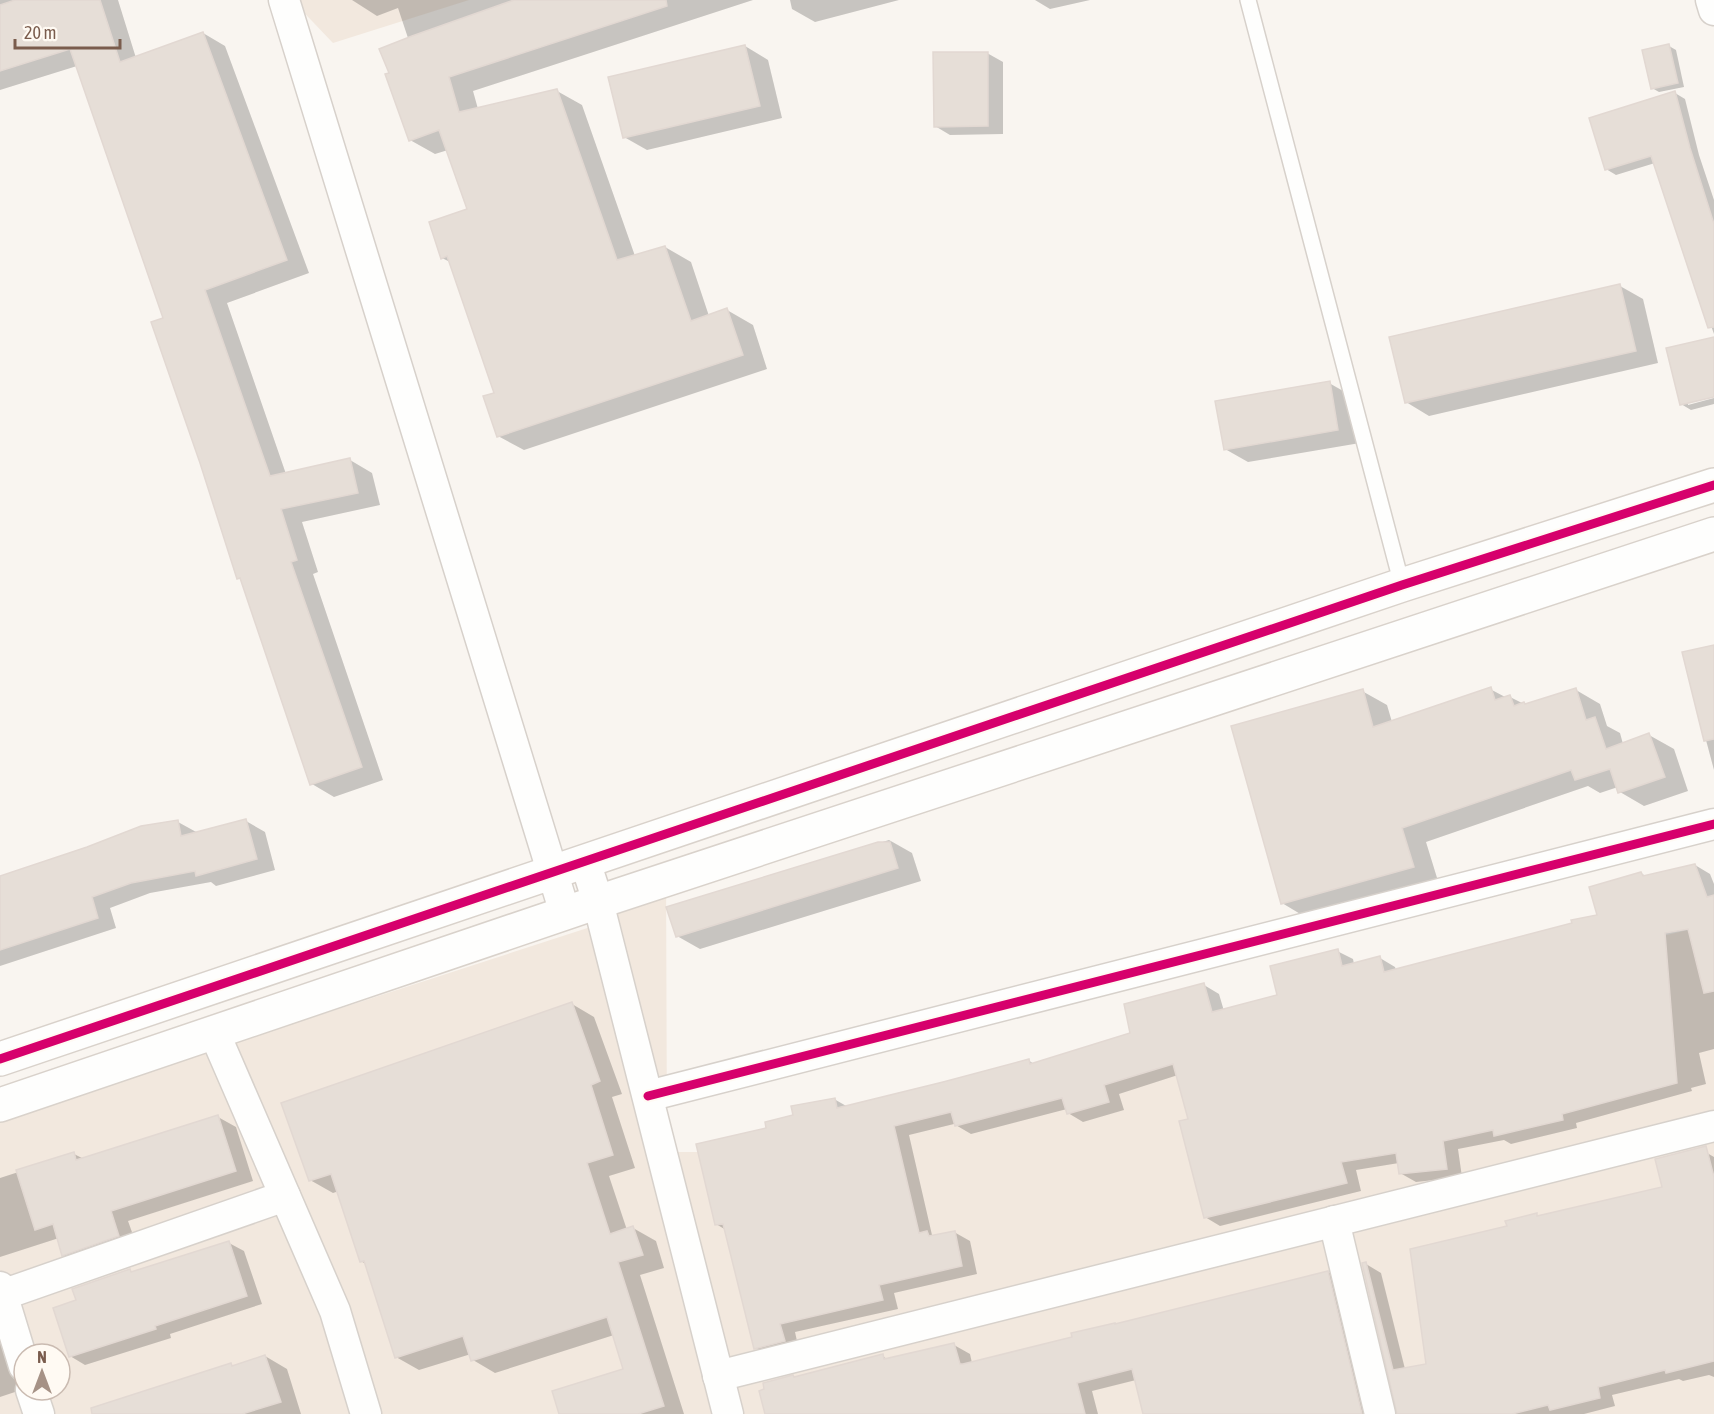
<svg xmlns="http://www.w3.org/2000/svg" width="1714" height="1414" font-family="'Asap Condensed',sans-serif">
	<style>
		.residential { fill: #f2e8de; fill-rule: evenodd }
		.shadow { fill: #0003 }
		.building { fill: #e6ded7; stroke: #e2d8d2; stroke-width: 1.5 }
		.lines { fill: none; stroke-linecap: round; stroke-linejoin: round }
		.lane-casing { stroke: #d7d1cb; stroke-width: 18 }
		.street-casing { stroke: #d7d1cb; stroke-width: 33 }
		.secondary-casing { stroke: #d9d2cb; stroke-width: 36 }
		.lane { stroke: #fefefd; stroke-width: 15 }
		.street { stroke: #fefefd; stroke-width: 30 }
		.secondary { stroke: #fefefd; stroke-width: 33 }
		.cycleway-casing { stroke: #fffaf3; stroke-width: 13 }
		.cycleway { stroke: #d6006c; stroke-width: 9 }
	</style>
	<rect width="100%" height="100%" fill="#f9f5f0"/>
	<g class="residential">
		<path d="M292 0H469L333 43Z"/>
		<path d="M666 863 667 1152H723L1714 924V1414H0V1119L609 921ZM24 1354H60V1390H24Z"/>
	</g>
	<g class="shadow">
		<path d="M0 0H118L136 58 203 33 225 46 309 273 227 303 286 474 350 460 372 473 380 505 302 522 318 572 313 574 383 780 334 797 312 784 242 580 238 578 165 319 77 66 0 90Z"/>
		<path d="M352 0H753L473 91 478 109 557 91 582 105 635 256 665 247 691 262 709 316 727 310 753 325 767 369 524 450 498 436 495 394 450 262 442 258 469 210 448 150 435 154 410 140 391 73 408 38 398 8 377 16Z"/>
		<path d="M790 0H899L815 22 792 9Z"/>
		<path d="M1035 0H1090L1050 9Z"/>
		<path d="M745 46 768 60 782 118 647 150 624 137Z"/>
		<path d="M1669 46 1676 50 1684 87 1659 92 1652 88Z"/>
		<path d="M987 53 1003 62V134L950 135 935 126Z"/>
		<path d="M1675 93 1685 99 1699 155 1714 200V334L1676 228 1655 163 1616 175 1606 169Z"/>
		<path d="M1620 286 1643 299 1658 363 1429 416 1406 402Z"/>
		<path d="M1714 338V395L1688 402V405L1714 398V404L1691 410 1681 404Z"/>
		<path d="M1329 383 1352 396 1360 443 1248 462 1225 449Z"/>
		<path d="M1714 646V770L1683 654Z"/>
		<path d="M1490 689 1507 698 1510 697 1526 705 1576 690 1600 704 1607 726 1620 733 1623 744 1649 735 1674 749 1688 791 1644 806 1620 792 1618 787 1600 793 1588 786 1426 842 1438 881 1307 918 1282 903 1362 691 1387 705 1392 722Z"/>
		<path d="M246 821 265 832 275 870 216 886 211 882 150 893 110 908 116 928 0 966V878L178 822 198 833Z"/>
		<path d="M889 840 912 853 921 881 700 949 677 936 668 908Z"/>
		<path d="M1695 865 1710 874 1714 884V1049L1699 1053 1706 1084 1691 1088 1692 1091 1576 1123 1577 1128 1511 1144 1504 1140 1458 1149 1462 1177 1416 1182 1400 1173 1399 1163 1356 1170 1361 1191 1220 1226 1205 1217 1190 1120 1178 1075 1119 1094 1124 1110 1083 1122 1068 1113 1067 1109 971 1134 954 1124 909 1135 932 1235 935 1236 954 1232 970 1241 977 1274 894 1293 898 1309 795 1332 799 1350 771 1357 756 1348 726 1230 716 1224 768 1129 834 1099 848 1107 1028 1060 1034 1064 1132 1034 1204 985 1219 994 1224 1011 1279 996 1337 951 1353 959 1354 964 1380 958 1395 967 1396 970 1599 916 1641 873 1647 877Z"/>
		<path d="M572 1004 594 1017 622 1094 612 1097 635 1168 609 1176 627 1230 633 1228 656 1241 664 1268 640 1275 684 1414H561L625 1370 614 1335 495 1373 473 1360 471 1354 419 1370 396 1357 367 1265 361 1261 339 1191 333 1193 310 1180Z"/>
		<path d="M218 1117 236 1127 253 1181 128 1221 137 1246 82 1265 64 1255 59 1238 0 1257V1178L74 1154 84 1159Z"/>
		<path d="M1700 1149 1714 1157V1377L1709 1375 1683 1381 1679 1379 1612 1395 1615 1406 1584 1414H1398L1366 1264 1381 1273 1405 1369 1428 1365 1508 1227 1536 1215 1540 1217 1664 1188Z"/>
		<path d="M229 1243 244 1251 262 1304 170 1334 171 1338 85 1365 70 1356 78 1301 130 1270 134 1273Z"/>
		<path d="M1328 1272 1344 1281 1375 1414H1144L1136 1380 1092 1391 1098 1414H767L796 1378 882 1356 889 1360 954 1345 970 1354 972 1363Z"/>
		<path d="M0 1328 24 1389 0 1397Z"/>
		<path d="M265 1356 287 1369 301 1414H100L231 1365 234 1367Z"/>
	</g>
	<g class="building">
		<path d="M15 0H100L120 62 203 32 287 260 205 290 270 476 350 458 358 493 281 509 297 560 291 562 362 767 310 785 240 578 237 579 200 463 151 322 163 318 70 49 0 71V5Z"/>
		<path d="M514 0H666L667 6 449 77 459 112 557 89 617 260 665 246 691 321 727 308 743 355 497 437 483 396 494 393 447 256 441 259 429 222 467 209 439 130 409 141 385 74 389 73 379 49 412 36Z"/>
		<path d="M1669 44 1678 83 1651 89 1642 50Z"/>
		<path d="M745 45 760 106 623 138 608 77Z"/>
		<path d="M933 52H988V126L934 127Z"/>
		<path d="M1675 91 1690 148 1714 224V327L1708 328 1651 156 1605 170 1589 118Z"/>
		<path d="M1620 284 1636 351 1405 403 1389 337Z"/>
		<path d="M1714 337V397L1680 405 1666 348Z"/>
		<path d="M1330 381 1338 430 1224 450 1215 401Z"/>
		<path d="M1714 645V739L1704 741 1682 652Z"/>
		<path d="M1491 687 1495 700 1510 695 1514 706 1524 702 1525 704 1576 688 1586 720 1595 717 1606 749 1649 733 1665 777 1618 793 1610 769 1575 780 1571 770 1402 828 1414 867 1281 904 1231 726 1363 689 1373 727Z"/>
		<path d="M246 819 257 859 196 876 195 871 131 883 92 897 98 918 0 950V876L87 847 141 826 178 820 181 836Z"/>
		<path d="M878 842H890L898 868 676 937 666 907Z"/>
		<path d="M1695 864 1707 897 1714 895V991L1704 993 1688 929 1665 933 1677 1083 1562 1114 1563 1120 1494 1136 1493 1130 1443 1141 1447 1169 1399 1174 1396 1153 1341 1162 1347 1183 1204 1218 1179 1121 1188 1119 1173 1064 1104 1085 1109 1102 1067 1114 1062 1098 955 1126 951 1112 894 1126 919 1233 927 1231 929 1236 955 1231 962 1266 879 1285 883 1300 780 1324 785 1341 754 1349 723 1224 715 1225 696 1144 766 1128 765 1122 793 1115 791 1106 835 1098 837 1108 943 1082 1029 1059 1030 1064 1130 1033 1124 1004 1204 983 1212 1012 1277 995 1270 966 1338 949 1342 966 1380 956 1384 972 1572 923 1571 920 1597 915 1589 887 1641 872 1643 876Z"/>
		<path d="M572 1002 600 1081 591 1085 613 1155 587 1163 610 1234 633 1226 643 1255 618 1262 664 1406 638 1414H559L552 1391 623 1369 607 1317 471 1361 463 1336 395 1358 364 1261 360 1262 331 1174 309 1181 281 1103Z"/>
		<path d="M218 1115 236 1171 111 1211 119 1236 62 1256 53 1224 35 1230 16 1170 74 1152 76 1160Z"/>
		<path d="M1706 1146 1714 1177V1361L1666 1373 1665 1370 1598 1387 1600 1398 1550 1410 1548 1405 1512 1414H1397L1362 1263 1366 1262 1393 1370 1426 1364 1410 1249 1507 1226 1505 1221 1537 1213V1216L1662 1187 1655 1159Z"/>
		<path d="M229 1241 247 1296 155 1326 156 1329 69 1357 53 1308 76 1300 72 1289 130 1269 131 1272Z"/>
		<path d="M1328 1271 1362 1414H1143L1132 1369 1077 1383 1085 1414H765L759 1391 764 1389 763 1383 793 1375 794 1377 883 1354 884 1359 954 1343 960 1364H963L1072 1337 1071 1333 1115 1323V1324Z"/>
		<path d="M265 1355 281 1402 242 1414H92L91 1408 231 1363 232 1366Z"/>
	</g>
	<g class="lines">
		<g class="lane-casing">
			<path id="lane" d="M1248 0 1402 585"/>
		</g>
		<g class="street-casing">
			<g id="street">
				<path d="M284 0 565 913"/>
				<path d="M1711 0 1714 10"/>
				<path d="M585 861 598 902 728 1414"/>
				<path d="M214 1032 335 1311 366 1414"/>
				<path d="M648 1096 1714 824"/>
				<path d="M1334 1221 1380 1414"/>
				<path d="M0 1287 24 1366"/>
				<path d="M2 1295 285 1196"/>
				<path d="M718 1376 1714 1126"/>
				<path d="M31 1390 39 1414"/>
			</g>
		</g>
		<g class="secondary-casing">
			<g id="secondary">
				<path d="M0 1059 1402 585 1714 485"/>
				<path d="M0 1105 598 902 1714 534"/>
			</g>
		</g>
		<use href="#lane" class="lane"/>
		<use href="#street" class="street"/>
		<use href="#secondary" class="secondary"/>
		<g class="cycleway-casing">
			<g id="cycleway">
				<path d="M0 1059 1402 585 1714 485"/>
				<path d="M648 1096 1714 824"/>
			</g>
		</g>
		<use href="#cycleway" class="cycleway"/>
	</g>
	<g transform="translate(42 1372)"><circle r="28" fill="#fffaf3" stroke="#cabbb1" stroke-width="1.5"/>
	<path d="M0-4.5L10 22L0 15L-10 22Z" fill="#a69286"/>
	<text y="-9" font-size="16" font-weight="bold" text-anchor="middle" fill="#7a5c4d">N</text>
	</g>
	<path d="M15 39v9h105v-9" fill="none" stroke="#7a5c4d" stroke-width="3"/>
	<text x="24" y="39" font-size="18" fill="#7a5c4d" stroke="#fffaf3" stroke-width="4.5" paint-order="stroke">20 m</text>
</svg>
